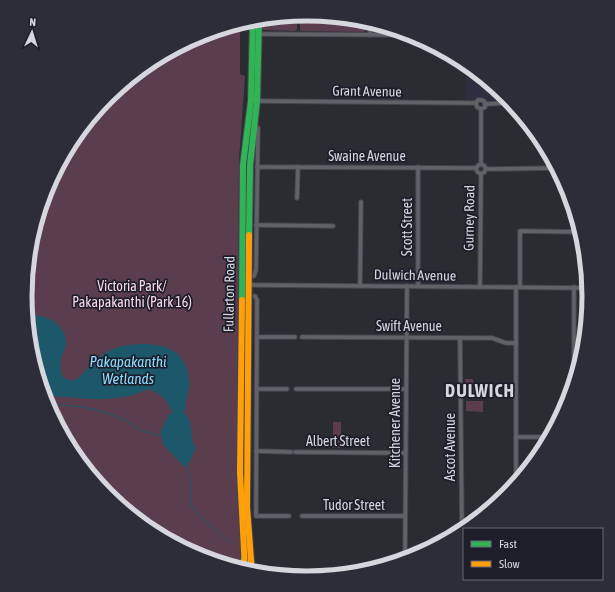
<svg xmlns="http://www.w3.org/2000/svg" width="615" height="592" font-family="'Asap Condensed',sans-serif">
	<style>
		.built { fill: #2f2e41 }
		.green { fill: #5b3e4e }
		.water { fill: #1d576a }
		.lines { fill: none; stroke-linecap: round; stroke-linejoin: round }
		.stream { stroke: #1d576a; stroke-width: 1 }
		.street-casing { stroke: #47464d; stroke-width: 5.5 }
		.fast-casing { stroke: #47464d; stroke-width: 8 }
		.slow-casing { stroke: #47464d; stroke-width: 8 }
		.street { stroke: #616168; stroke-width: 3.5 }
		.fast { stroke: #30b455; stroke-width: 6 }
		.slow { stroke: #ff9f0a; stroke-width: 6 }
		.labels { text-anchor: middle; stroke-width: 3.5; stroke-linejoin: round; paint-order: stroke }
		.street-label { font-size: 14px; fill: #d6d6df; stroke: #1e1e2b }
		.park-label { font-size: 14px; fill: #fbd7e9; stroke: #1e1e2b }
		.water-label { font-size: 15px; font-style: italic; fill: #88defe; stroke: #1e1e2b }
		.district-label { font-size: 18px; font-weight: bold; letter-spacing: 1px; fill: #d6d6df; stroke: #1e1e2b }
		.rim { fill: none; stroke: #d6d6df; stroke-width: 5 }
	</style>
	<rect width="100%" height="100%" fill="#2b2b32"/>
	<path class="built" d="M466 63 507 97 512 103H465Z"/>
	<g class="green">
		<path d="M296 21 297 23V30L295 31 263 30V22Z"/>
		<path d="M302 21 364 22 366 23V30L364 32 302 31 300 30V23Z"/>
		<path d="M240 23V74L245 76 239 160 237 472 241 559 239 564 233 567 199 556 151 530 108 495 73 452 47 404 31 351 26 296 31 241 47 188 73 139 108 96 151 61 200 35Z"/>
		<path d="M374 23 404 32H375L374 30Z"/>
		<path d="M465 379H473L474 395 466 396Z"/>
		<path d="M466 401H483V412L466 411Z"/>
		<rect x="333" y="422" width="8" height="26"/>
	</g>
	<path class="water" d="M28 316C32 316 36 315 40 316 53 318 67 329 66 344 65 348 63 352 62 356 59 363 60 370 63 377 67 380 73 382 77 379 80 377 83 373 86 370 93 362 100 355 109 351 126 342 160 341 175 352 183 358 188 369 189 379 191 387 187 393 186 400 185 403 186 406 186 409L184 410V413C193 419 190 433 193 442 193 444 195 446 195 448 195 453 188 464 186 468L163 445 161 432 163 426 169 414 172 413V411L171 410 167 402 164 398 157 393 151 390H146L130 396 106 399H89L70 397H61L50 395 43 391 37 370 36 363 31 351Z"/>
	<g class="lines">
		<g class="stream">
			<path d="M47 404C73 405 98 408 122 419 131 422 137 430 146 432 151 434 156 434 161 436"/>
			<path d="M186 467 191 481V505L197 511 199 516 232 544"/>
		</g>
		<g class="street-casing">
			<g id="street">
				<path d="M259 21 298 20H365"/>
				<path d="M259 34 414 35"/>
				<path d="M370 35V22"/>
				<path d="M257 101 476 103"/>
				<path d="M476 103 477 107 481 109 485 107V104"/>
				<path d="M476 103 478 100H481L484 101 485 104"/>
				<path d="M485 104 512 103"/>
				<path d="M481 109V164"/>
				<circle cx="481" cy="169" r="4.5"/>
				<path d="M257 167 476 168"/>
				<path d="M486 169 558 168"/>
				<path d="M297 198 298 167"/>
				<path d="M256 225 333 226"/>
				<path d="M254 276 256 270 258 128"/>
				<path d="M247 285 589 288"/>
				<path d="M360 286 361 202"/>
				<path d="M418 286V167"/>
				<path d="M480 287 481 174"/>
				<path d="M520 287V231L581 232"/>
				<path d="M255 296 257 300 256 516H289"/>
				<path d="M258 337H295"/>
				<path d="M302 337 492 338 506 343H516"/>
				<path d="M460 338 462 532"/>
				<path d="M574 384V287"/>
				<path d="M257 389H287"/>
				<path d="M296 389H406"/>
				<path d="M516 437H550"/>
				<path d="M256 451 291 452"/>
				<path d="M295 452 405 453"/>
				<path d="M516 485V287"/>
				<path d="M302 516H405"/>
				<path d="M405 560 407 286"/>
			</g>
		</g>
		<g class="fast-casing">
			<g id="fast">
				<path d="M249 235 250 166 257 101 259 19"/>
				<path d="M242 300 243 165 251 101 253 19"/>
				<path d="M237 568 242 564 244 559"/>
			</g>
		</g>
		<g class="slow-casing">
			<g id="slow">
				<path d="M249 235 247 507 252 573"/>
				<path d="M242 300 240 472 245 570"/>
			</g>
		</g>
		<use href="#street" class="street"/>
		<use href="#fast" class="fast"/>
		<use href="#slow" class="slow"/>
	</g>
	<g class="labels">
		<g class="street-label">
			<text transform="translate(367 91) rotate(1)" y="5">Grant Avenue</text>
			<text x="367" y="161">Swaine Avenue</text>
			<text transform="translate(469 218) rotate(-89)" y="5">Gurney Road</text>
			<text transform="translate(407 227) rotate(-90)" y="5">Scott Street</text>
			<text transform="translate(415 275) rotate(1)" y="5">Dulwich Avenue</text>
			<text transform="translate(229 294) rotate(-89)" y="5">Fullarton Road</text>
			<text x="409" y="331">Swift Avenue</text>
			<text transform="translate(395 423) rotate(-90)" y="5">Kitchener Avenue</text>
			<text x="338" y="446">Albert Street</text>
			<text transform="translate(450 447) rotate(-90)" y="5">Ascot Avenue</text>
			<text x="354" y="510">Tudor Street</text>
		</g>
		<g class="park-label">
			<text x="132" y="291">Victoria Park/<tspan x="132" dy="16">Pakapakanthi (Park 16)</tspan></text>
		</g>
		<g class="water-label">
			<text x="128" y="367">Pakapakanthi<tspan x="128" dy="17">Wetlands</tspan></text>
		</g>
		<g class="district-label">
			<text x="480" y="397">DULWICH</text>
		</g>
	</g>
	<path d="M0 0H615V592H0ZM32 296a275 275 0 1 1 550 0a275 275 0 1 1-550 0Z" fill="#2d2d39" fill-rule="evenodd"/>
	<path class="rim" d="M32 296a275 275 0 1 1 550 0a275 275 0 1 1-550 0Z"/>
	<rect x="463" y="528" width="140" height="52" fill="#1e1e2b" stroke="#686873"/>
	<rect x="471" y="541" width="20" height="6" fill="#30b455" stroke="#686873"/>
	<text x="499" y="548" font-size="12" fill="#d6d6df">Fast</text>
	<rect x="471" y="561" width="20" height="6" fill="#ff9f0a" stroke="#686873"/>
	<text x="499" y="568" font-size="12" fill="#d6d6df">Slow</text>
	<g transform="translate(32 32) rotate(4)" stroke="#1e1e2b" stroke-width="3" paint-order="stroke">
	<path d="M0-3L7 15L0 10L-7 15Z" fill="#d6d6df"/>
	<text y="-6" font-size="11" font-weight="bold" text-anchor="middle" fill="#d6d6df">N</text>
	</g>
</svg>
